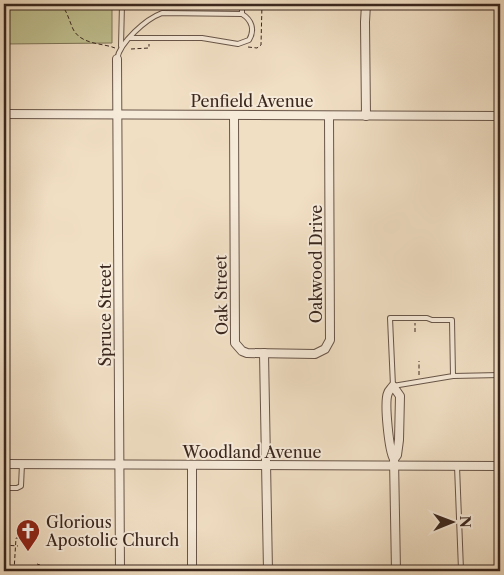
<svg xmlns="http://www.w3.org/2000/svg" width="504" height="575" font-family="'Libre Caslon Text',serif">
	<style>
		.green { fill: #c0c090; stroke: #7d7457 }
		.lines { fill: none; stroke-linecap: round; stroke-linejoin: round }
		.lane-casing { stroke: #685548; stroke-width: 6 }
		.street-casing { stroke: #685548; stroke-width: 10 }
		.path { stroke: #3a271e; stroke-width: 1; stroke-dasharray: 4 2.5; stroke-linecap: butt }
		.lane { stroke: #f6ead9; stroke-width: 4 }
		.street { stroke: #f6ead9; stroke-width: 8 }
		.labels { text-anchor: middle; stroke-width: 4; stroke-linejoin: round; paint-order: stroke }
		.street-label { font-size: 16px; fill: #3a271e; stroke: #f6ead9 }
		.poi-label { font-size: 16px; fill: #3a271e; stroke: #f6ead9; text-anchor: start }
	</style>
	<rect width="100%" height="100%" fill="#f1dfc4"/>
	<filter id="stains"><feTurbulence type="fractalNoise" baseFrequency=".004" numOctaves="4"/><feColorMatrix values="0 0 0 0 .2 0 0 0 0 .09 0 0 0 0 .02 0 0 0 .5 -.17"/></filter>
	<radialGradient id="worn" r=".72"><stop offset=".6" stop-color="#630" stop-opacity="0"/><stop offset="1" stop-color="#630" stop-opacity=".3"/></radialGradient>
	<path class="green" d="M4 4H112V43L4 44Z"/>
	<g class="lines">
		<g class="lane-casing">
			<g id="lane">
				<path d="M242 14V4"/>
				<path d="M121 46 122 4"/>
				<path d="M117 59C120 42 146 19 162 13L242 14C252 20 255 30 249 40L238 44 202 38H129"/>
				<path d="M453 376 452 320H432L427 318H390L393 386 453 376 500 375"/>
				<path d="M457 466 461 570"/>
				<path d="M4 488H17L21 486 22 464"/>
				<path d="M4 560V571"/>
			</g>
		</g>
		<g class="street-casing">
			<g id="street">
				<path d="M366 4 365 22 366 116"/>
				<path d="M117 59 120 571"/>
				<path d="M4 114 500 116"/>
				<path d="M234 115 235 343 242 351 247 353 315 354 325 349 330 340 329 116"/>
				<path d="M264 353 268 571"/>
				<path d="M394 459C389 451 384 402 388 393 389 390 391 389 393 386L400 396 399 440 397 455 394 459 396 571"/>
				<path d="M4 464 500 466"/>
				<path d="M192 571V465"/>
			</g>
		</g>
		<g class="path">
			<path d="M61 4C67 11 69 20 73 29 81 45 103 43 115 48"/>
			<path d="M156 4V9"/>
			<path d="M178 8 181 4"/>
			<path d="M248 47 257 48 261 45 262 4"/>
			<path d="M131 49 149 48V44"/>
			<path d="M415 332V323"/>
			<path d="M419 375V361"/>
			<path d="M4 545 18 546"/>
			<path d="M37 564 40 565V571"/>
			<path d="M14 571 16 538H38"/>
		</g>
		<use href="#lane" class="lane"/>
		<use href="#street" class="street"/>
	</g>
	<defs>
		<g id="church-pin" transform="scale(1.25)"><path d="M0 17L-7.5 6A9.5 9.5 0 1 1 7.5 6Z" fill="#8f2418" stroke="#f6ead9"/><path d="M-1.2-6h2.4v3.5h3.3v2.4h-3.3V6h-2.4V-.1h-3.3v-2.4h3.3Z" fill="#fff"/></g>
	</defs>
	<g fill-rule="evenodd">
		<use href="#church-pin" x="28" y="531"/>
	</g>
	<g class="labels">
		<g class="street-label">
			<text x="252" y="107">Penfield Avenue</text>
			<text transform="translate(316 264) rotate(-90)" y="6">Oakwood Drive</text>
			<text transform="translate(221 295) rotate(-91)" y="6">Oak Street</text>
			<text transform="translate(105 315) rotate(-90)" y="6">Spruce Street</text>
			<text x="252" y="458">Woodland Avenue</text>
		</g>
		<g class="poi-label">
			<text x="46" y="528">Glorious<tspan x="46" dy="18">Apostolic Church</tspan></text>
		</g>
	</g>
	<rect width="504" height="575" fill="none" stroke="#f1dfc4" stroke-width="20"/>
	<rect x="5" y="5" width="494" height="565" fill="none" stroke="#3a271e" stroke-width="2.5"/>
	<rect x="10" y="10" width="484" height="555" fill="none" stroke="#3a271e"/>
	<g transform="translate(452 522) rotate(89)" stroke="#f6ead9" stroke-width="4" paint-order="stroke">
	<path d="M0-4L9 19L0 12L-9 19Z" fill="#3a271e"/>
	<text y="-8" font-size="14" font-weight="bold" text-anchor="middle" fill="#3a271e">N</text>
	</g>
	<rect width="100%" height="100%" filter="url(#stains)"/>
	<rect width="100%" height="100%" fill="url(#worn)"/>
</svg>
